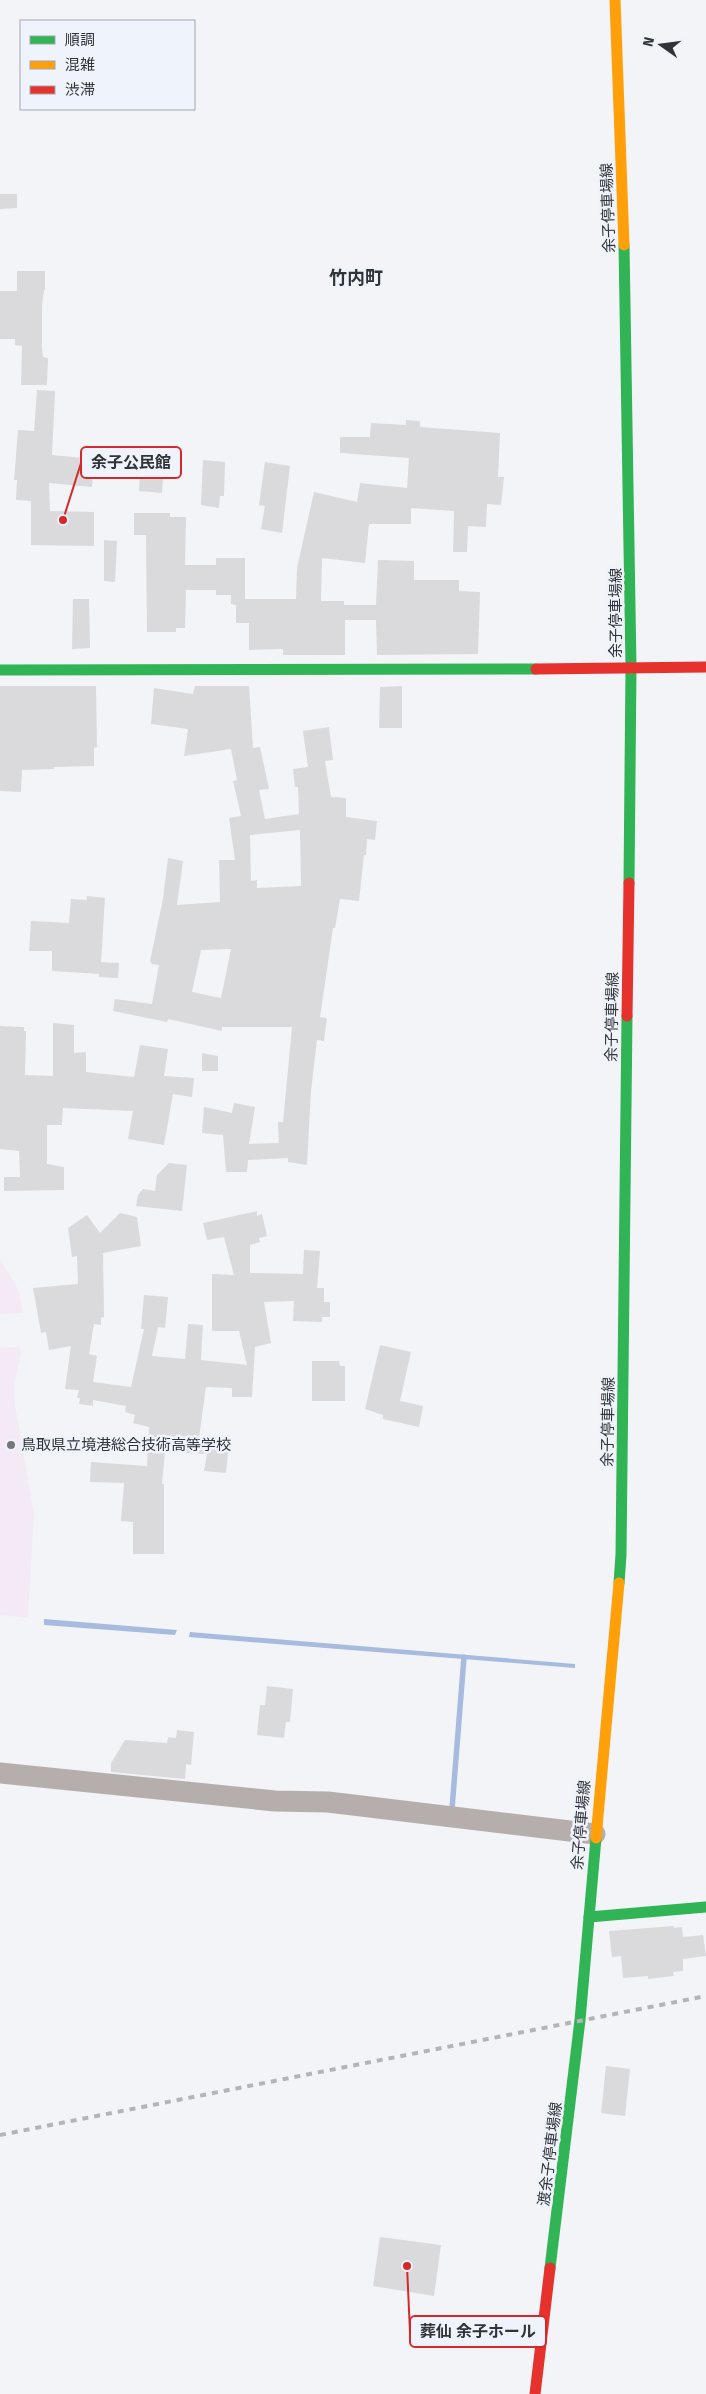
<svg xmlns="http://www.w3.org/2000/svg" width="706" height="2394" font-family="'Fira Sans','Noto Sans JP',sans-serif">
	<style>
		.education { fill: #f3eaf5 }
		.water { fill: #a7bbde }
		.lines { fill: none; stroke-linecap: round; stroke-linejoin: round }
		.stream { stroke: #a7bbde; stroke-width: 5.5 }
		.building { fill: #dadadd; fill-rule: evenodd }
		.street { stroke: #b6aeac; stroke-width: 21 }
		.fast { stroke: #30b455; stroke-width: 11 }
		.slow { stroke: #ff9f0a; stroke-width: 11 }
		.jam { stroke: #e5322d; stroke-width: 11 }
		.rail { stroke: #b6b3b4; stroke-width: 4; stroke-dasharray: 6 6; stroke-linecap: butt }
		.poi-dot { fill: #75777a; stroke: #eef3fc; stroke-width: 2 }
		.labels { text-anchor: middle; stroke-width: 5; stroke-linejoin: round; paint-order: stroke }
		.street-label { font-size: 15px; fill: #313336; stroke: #eef3fc }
		.poi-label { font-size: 15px; fill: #313336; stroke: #eef3fc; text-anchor: start }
		.quarter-label { font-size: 18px; font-weight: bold; fill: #313336; stroke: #eef3fc }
		.leader { fill: none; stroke: #d62828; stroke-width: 2 }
		.callout-dot { fill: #d62828; stroke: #eef3fc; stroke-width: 2 }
		.callout { fill: #eef3fc; stroke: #d62828; stroke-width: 2 }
		.callout-label { font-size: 16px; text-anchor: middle; font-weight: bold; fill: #313336 }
	</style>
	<rect width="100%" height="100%" fill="#f2f4f8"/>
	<g class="education">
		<path d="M0 1259 19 1291 23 1313 0 1314Z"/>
		<path d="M19 1347 21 1353 14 1386 15 1405 34 1514 28 1618 0 1615V1348Z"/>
	</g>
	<g class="water">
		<path d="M44 1619 177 1630 175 1635 44 1625Z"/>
		<path d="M190 1632 575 1664V1668L189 1637Z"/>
	</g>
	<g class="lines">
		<path class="stream" d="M452 1809 464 1657"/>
	</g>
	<g class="building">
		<path d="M0 194H17V208L0 209Z"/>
		<path d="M17 271H45V290H44L42 306V348L43 357 48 358 47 385H21L22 346 15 345V339H0V291H17Z"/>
		<path d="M37 390 55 391 52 455 94 459 92 487 49 483 50 511 94 512V546L31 545V501L16 500 17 480H14L18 430 34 431Z"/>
		<path d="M406 420 420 421V427L500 433 498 477H504L501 505 487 504 486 527 468 526 467 552H453L454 511 411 508V524H369L365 563 322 558 321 601H344V605H376L378 560 414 561V580H459V591L480 592 478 654 377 655 376 620H345V655H283V649L249 650V623H236V605L231 604V595H216V590H186L185 628H176V632H147L146 535H134V513H170V517H186L185 565H216V558H245V599H296L297 568 314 492 357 502 360 483 407 488 409 458 340 453V437H370L371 423 406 425Z"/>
		<path d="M203 460 225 462 224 496H220L219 508 201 505Z"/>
		<path d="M265 462 290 466 282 533 261 529 265 506 259 505Z"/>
		<path d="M140 463 164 464 162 493 139 491Z"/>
		<path d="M104 540 117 541 115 582 104 581Z"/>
		<path d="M73 599H89L90 648 72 649Z"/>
		<path d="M0 686H96L97 747 94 748V766L54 767V769L22 770 21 792 0 791Z"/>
		<path d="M195 686H249L253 748 260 747 269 789 259 790 265 819 299 814 298 787H295L293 769 308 767 303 731 329 727 333 760 325 761 331 797 346 798V817L377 821 375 840 367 839 366 855H364L359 901 340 899 335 928H333L320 1017 327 1018 324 1041 317 1040 311 1091 307 1165 288 1162V1158L248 1160 247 1172H226L223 1135 202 1133 204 1107 232 1113 234 1103 255 1107 249 1144 279 1143 278 1122H283L292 1027H222V1031L168 1019 167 1022 113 1011 115 999 152 1004 159 965 152 964 150 961 163 899 168 858 183 861 177 905 220 902 219 860H235L229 818 241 816 233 781 237 780 231 749 184 756 188 729 151 724 154 688 193 694ZM300 830 301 886 257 888V880L251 881 250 835ZM231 949 221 998 192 992 201 950Z"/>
		<path d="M402 686V728H379L380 687Z"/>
		<path d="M87 896 105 898 101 962 119 963 118 978 99 977V974L52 971V951H29L31 921 69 923 71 899 87 900Z"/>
		<path d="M53 1023 74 1025V1053L86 1052V1072L134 1077 140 1045 168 1049 164 1076 194 1078 192 1097 173 1094 164 1145 128 1139 133 1111 63 1108 62 1125H47V1164L64 1167V1190L4 1191V1177H20L19 1151 0 1149V1026L24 1027V1031H26L25 1075 53 1076Z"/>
		<path d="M202 1053 218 1056V1071H202Z"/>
		<path d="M169 1163 187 1165 182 1211 136 1206 138 1195 143 1189 155 1191 157 1175Z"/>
		<path d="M257 1211V1216L262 1214 267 1236 259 1238 260 1242 250 1245V1273L303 1274 304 1250 320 1251 317 1288H324V1302H330V1317H322V1322L293 1321 294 1301 264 1302 271 1343 255 1347 252 1397H232V1388L206 1387 199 1438 229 1442 226 1473 204 1471 207 1454 165 1452 162 1484H164V1554H133V1522L121 1521 124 1483 90 1482 91 1462 147 1466 149 1427 133 1423 135 1415 125 1412 126 1406 93 1400V1406L79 1404 80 1398H77L79 1390 65 1389 71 1346 49 1350 46 1332 41 1333 33 1288 78 1284 77 1256 72 1257 68 1228 87 1215 100 1233 120 1213 137 1217 141 1246 103 1253 104 1317 101 1318V1325L94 1324 89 1354 97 1356 93 1382 131 1387 144 1329H141L144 1295 168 1297 165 1328 158 1327 152 1356 185 1359 188 1324 203 1325 201 1360 247 1365 239 1331H212V1274L234 1275 224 1237 207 1240 203 1223Z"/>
		<path d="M380 1345 411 1352 400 1401 423 1406 419 1427 383 1419V1415L365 1409Z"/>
		<path d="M312 1361H339L340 1366H345V1401H312Z"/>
		<path d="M267 1686 293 1689 290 1722H286L284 1738 257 1735 260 1705H265Z"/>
		<path d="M177 1730 194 1732 191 1765 186 1764 185 1779 111 1772V1763L125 1740 167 1743 168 1737 176 1738Z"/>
		<path d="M674 1926V1928L682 1927 683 1937 703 1935 706 1956 683 1959V1971L673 1972 674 1976 648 1979V1976L623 1978 621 1956 612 1957 609 1931Z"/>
		<path d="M606 2066 630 2069 625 2116 601 2113Z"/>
		<path d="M380 2237 441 2245 434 2296 373 2286Z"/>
	</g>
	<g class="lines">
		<path class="street" d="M0 1773 275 1801 328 1802 595 1834"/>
		<g class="fast">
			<path d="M624 245 631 667 629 883"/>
			<path d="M0 670 536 669"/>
			<path d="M619 1583 621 1555 627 1016"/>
			<path d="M589 1917 706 1907"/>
			<path d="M550 2268 580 2020 596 1838"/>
		</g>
		<g class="slow">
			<path d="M615 0 624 245"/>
			<path d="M596 1838 619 1583"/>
		</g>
		<g class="jam">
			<path d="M536 669 706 667"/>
			<path d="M627 1016 629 883"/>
			<path d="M535 2394 550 2268"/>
		</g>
		<path class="rail" d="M0 2135 706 1996"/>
	</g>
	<circle class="poi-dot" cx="11" cy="1445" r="5"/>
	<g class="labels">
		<g class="street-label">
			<text transform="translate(608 208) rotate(-92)" y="5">余子停車場線</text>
			<text transform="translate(616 613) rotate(-90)" y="5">余子停車場線</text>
			<text transform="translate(612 1017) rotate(-89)" y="5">余子停車場線</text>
			<text transform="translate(608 1422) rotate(-89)" y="5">余子停車場線</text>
			<text transform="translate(581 1825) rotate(-85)" y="5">余子停車場線</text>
			<text transform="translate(550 2154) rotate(-83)" y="5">渡余子停車場線</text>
		</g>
		<g class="poi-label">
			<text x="21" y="1450">鳥取県立境港総合技術高等学校</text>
		</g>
		<g class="quarter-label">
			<text x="356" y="284">竹内町</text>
		</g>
	</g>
	<path class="leader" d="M63 520L81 463M407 2266L410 2332"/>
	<g class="callout-dot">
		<circle cx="63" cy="520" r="5"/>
		<circle cx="407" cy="2266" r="5"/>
	</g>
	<g class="callout">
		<rect x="81" y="447" width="100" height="31" rx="5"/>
		<rect x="410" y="2316" width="136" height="31" rx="5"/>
	</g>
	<g class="callout-label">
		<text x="131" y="468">余子公民館</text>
		<text x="478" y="2337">葬仙 余子ホール</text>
	</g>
	<rect x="20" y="20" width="175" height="90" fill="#eef3fc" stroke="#a2a6ad"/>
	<rect x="30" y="36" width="25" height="8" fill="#30b455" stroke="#a2a6ad"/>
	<text x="65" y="45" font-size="15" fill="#313336">順調</text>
	<rect x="30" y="61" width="25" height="8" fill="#ff9f0a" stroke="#a2a6ad"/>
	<text x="65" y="70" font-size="15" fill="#313336">混雑</text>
	<rect x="30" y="86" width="25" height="8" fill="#e5322d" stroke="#a2a6ad"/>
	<text x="65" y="95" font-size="15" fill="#313336">渋滞</text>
	<g transform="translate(661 45) rotate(284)" stroke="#eef3fc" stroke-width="4" paint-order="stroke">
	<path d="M0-4L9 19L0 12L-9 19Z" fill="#313336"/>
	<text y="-8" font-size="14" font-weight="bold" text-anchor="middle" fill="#313336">N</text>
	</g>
</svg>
